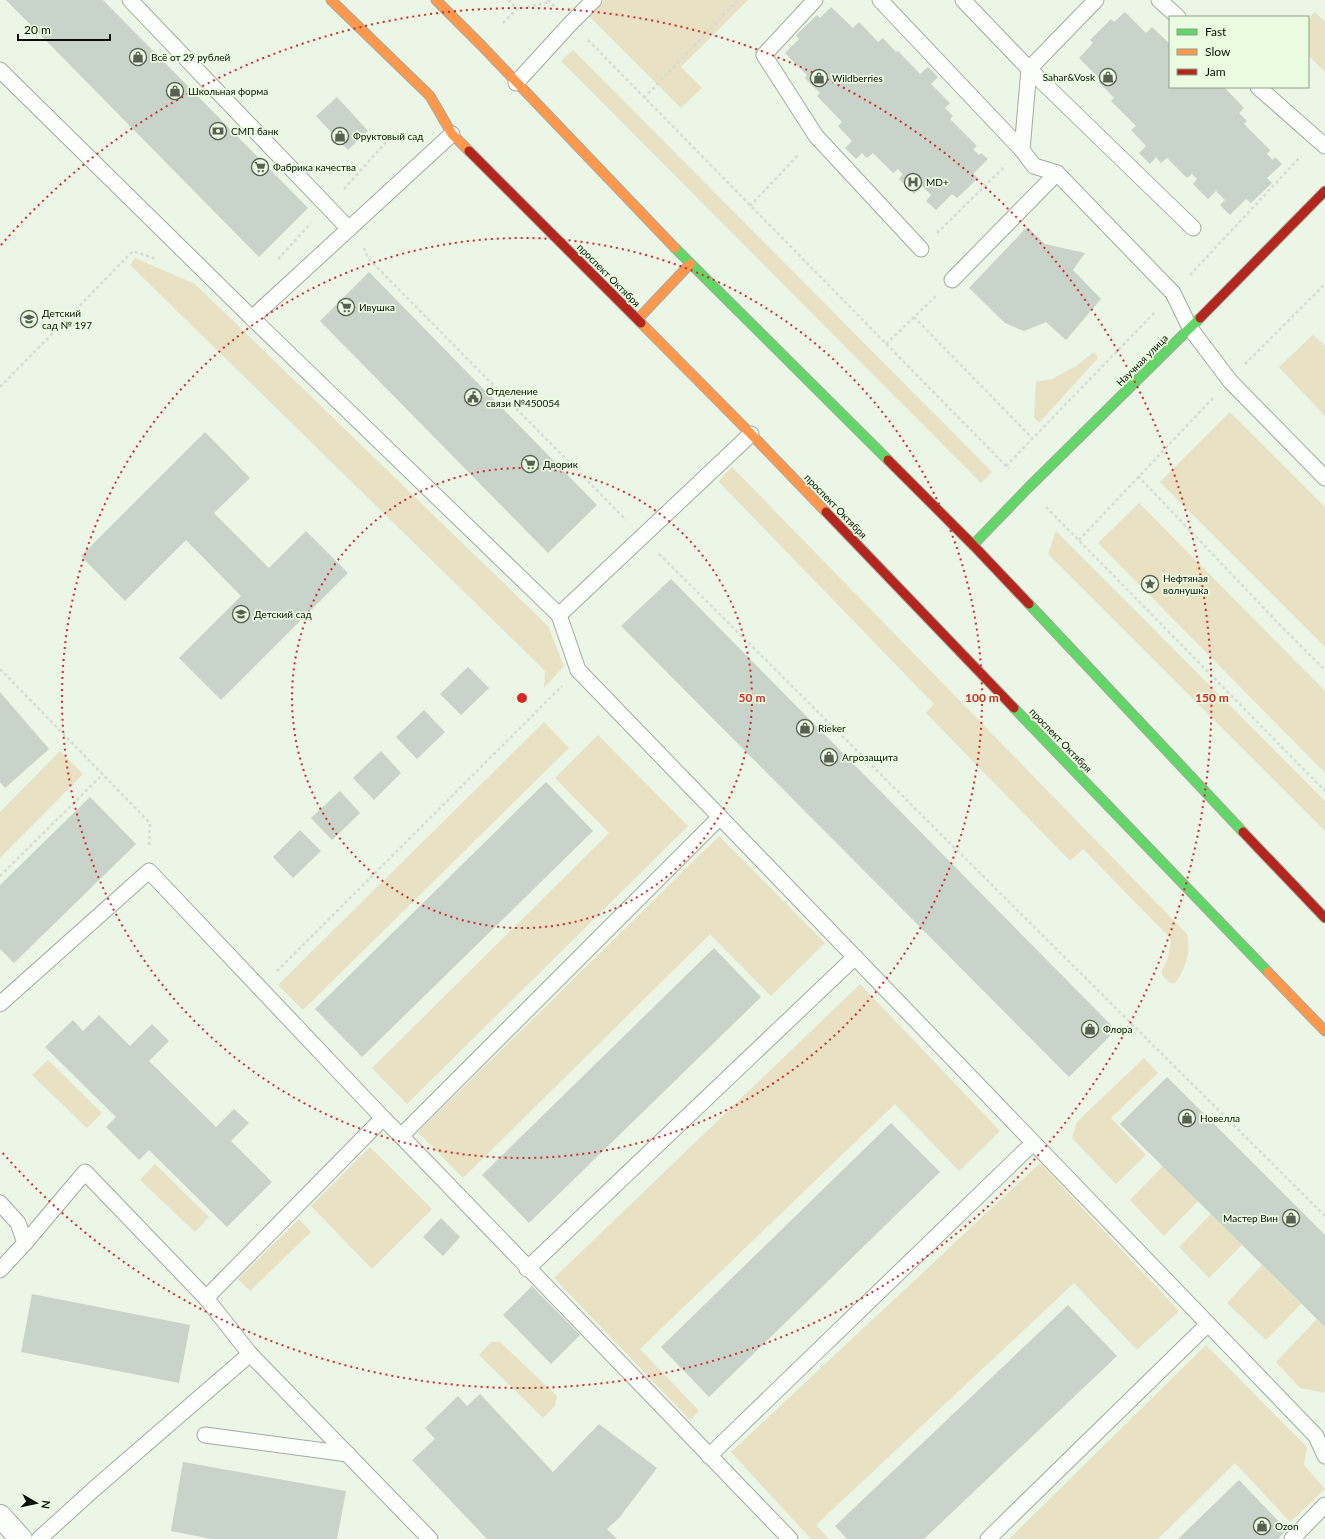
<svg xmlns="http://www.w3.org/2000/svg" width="1325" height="1539" font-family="Lato,sans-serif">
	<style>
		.green { fill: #e8e1c3 }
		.building { fill: #c8d3c9 }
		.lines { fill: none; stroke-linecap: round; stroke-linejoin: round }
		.lane-casing { stroke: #a2aa9e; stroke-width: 17 }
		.street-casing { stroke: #a2aa9e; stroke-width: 24 }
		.fast-casing { stroke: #a2aa9e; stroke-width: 11 }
		.slow-casing { stroke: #a2aa9e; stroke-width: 11 }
		.jam-casing { stroke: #a2aa9e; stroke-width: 11 }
		.path { stroke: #d7dad6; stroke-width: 2.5; stroke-dasharray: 3 3; stroke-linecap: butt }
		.lane { stroke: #fcfefb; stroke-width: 15 }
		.street { stroke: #fcfefb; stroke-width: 22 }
		.fast { stroke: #63d668; stroke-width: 9 }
		.slow { stroke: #ff974d; stroke-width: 9 }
		.jam { stroke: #b3261e; stroke-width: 9 }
		.ring { fill: none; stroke: #d62828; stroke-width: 2; stroke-dasharray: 2 4 }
		.labels { text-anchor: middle; stroke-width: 3.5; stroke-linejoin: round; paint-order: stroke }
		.poi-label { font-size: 10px; fill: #090f06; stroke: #e9fce0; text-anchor: start }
		.street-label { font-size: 10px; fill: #090f06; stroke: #e9fce0 }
		.centre { fill: #d62828; stroke: #e9fce0; stroke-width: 2 }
		.ring-label { font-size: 12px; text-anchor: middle; font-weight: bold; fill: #d62828; stroke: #e9fce0; stroke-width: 3.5; stroke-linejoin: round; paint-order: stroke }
	</style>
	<rect width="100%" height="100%" fill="#ebf6e6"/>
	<g class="green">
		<path d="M605 0H748L681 67 702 88 681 108 589 16Z"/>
		<path d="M1315 12 1325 22V72L1308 55V20Z"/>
		<path d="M573 50 992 472 981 483 561 61Z"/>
		<path d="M135 258 195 284 548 626 564 666 544 688 545 671 130 265Z"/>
		<path d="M1313 335 1325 346V416L1279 367Z"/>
		<path d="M1094 352 1098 358 1039 423 1034 417 1036 382 1052 379 1076 366Z"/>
		<path d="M1230 412 1325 507V647L1160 482Z"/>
		<path d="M732 467 1187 934C1191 953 1186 968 1175 983H1170L1162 975V970L1168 958 1171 939 1083 849 1070 861 926 713 934 704 718 481Z"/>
		<path d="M1139 503 1325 691V773L1098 543Z"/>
		<path d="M1056 531 1325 801V831L1048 554Z"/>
		<path d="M544 722 569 748 303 1010 278 985Z"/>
		<path d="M598 735 688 826 407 1104 372 1068 609 833 555 778Z"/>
		<path d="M60 751 83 774 0 858V812Z"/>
		<path d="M719 836 825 943 771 996 710 934 463 1178 418 1132Z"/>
		<path d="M860 984 1000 1131 959 1171 895 1104 640 1349 699 1411 690 1420 554 1278Z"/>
		<path d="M1144 1058 1158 1073 1111 1118 1146 1155 1116 1184 1072 1138 1077 1122Z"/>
		<path d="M48 1060 102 1113 87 1128 32 1075Z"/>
		<path d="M370 1147 432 1209 372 1269 311 1206Z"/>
		<path d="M1040 1163 1179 1311 1137 1350 1074 1283 816 1525 829 1539H811L731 1452Z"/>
		<path d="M155 1164 209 1217 195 1232 140 1180Z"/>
		<path d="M1163 1166 1198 1201 1164 1236 1130 1200Z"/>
		<path d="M1211 1214 1242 1245 1209 1278 1179 1247Z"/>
		<path d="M299 1219 311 1232 250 1291 238 1279Z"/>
		<path d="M1262 1265 1301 1304 1266 1340 1227 1303Z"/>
		<path d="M1317 1319 1325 1327V1393L1300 1388 1276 1362Z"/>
		<path d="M491 1342H500L557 1396 555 1406 543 1418 479 1355Z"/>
		<path d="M1206 1345 1307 1447 1304 1465 1325 1489 1290 1522 1235 1463 1158 1539H1009Z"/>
	</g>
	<g class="building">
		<path d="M6 0H103L308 208 259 257Z"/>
		<path d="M831 7 853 28 859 22 878 42 883 38 896 52 898 51 920 74 928 67 938 77 931 84 950 103 945 108 953 116 950 119 977 146 973 149 979 155 981 153 988 159 973 174 978 178 957 198 952 194 936 210 926 201 931 195 922 186 914 194 899 179 903 174 898 169 893 173 873 153 867 158 862 153 856 159 845 148 852 141 838 126 842 122 817 96 820 93 805 78 807 75 785 53 799 39 796 35 817 15 820 18Z"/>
		<path d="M1125 12 1146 33 1152 27 1170 44V87H1226L1225 88 1244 108 1239 113 1247 121 1244 124 1270 150 1267 154 1273 160 1275 157 1282 164 1267 178 1272 183 1251 203 1246 199 1230 215 1220 205 1225 200 1216 191 1208 199 1193 184 1197 179 1192 174 1187 178 1167 158 1161 163 1156 157 1150 164 1139 153 1146 146 1131 130 1136 126 1111 101 1114 98 1099 82 1101 80 1079 58 1093 43 1090 40 1111 19 1114 22Z"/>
		<path d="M337 97 368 131 348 150 316 116Z"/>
		<path d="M1027 227 1045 244 1085 253 1073 270 1101 299 1066 340 1046 322 1024 331 1005 323 969 288Z"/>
		<path d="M369 272 597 505 548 553 320 321Z"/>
		<path d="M205 432 250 478 214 513 269 568 306 531 348 573 221 700 179 658 241 596 186 540 125 601 81 556Z"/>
		<path d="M671 579 1116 1030 1069 1077 621 626Z"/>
		<path d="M468 667 489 688 461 715 440 694Z"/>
		<path d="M0 692 49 749 5 788 0 782Z"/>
		<path d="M424 710 445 732 417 759 396 737Z"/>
		<path d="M381 751 401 773 374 800 353 778Z"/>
		<path d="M546 782 593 831 362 1057 315 1009Z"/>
		<path d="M340 791 360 813 332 840 311 818Z"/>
		<path d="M90 797 136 844 14 963 0 949V885Z"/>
		<path d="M300 830 321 851 293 878 273 857Z"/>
		<path d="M714 948 761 997 529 1223 482 1175Z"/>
		<path d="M99 1015 130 1046 152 1024 169 1041 149 1061 216 1127 234 1109 249 1123 231 1141 272 1182 227 1227 149 1150 139 1160 106 1127 116 1117 45 1047 73 1020 83 1031Z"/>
		<path d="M1167 1077 1325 1235V1327L1120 1124Z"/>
		<path d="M891 1123 940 1172 709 1397 661 1347Z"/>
		<path d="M441 1218 460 1237 443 1256 423 1237Z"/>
		<path d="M532 1286 580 1335 551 1364 503 1315Z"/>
		<path d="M32 1294 190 1325 179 1383 21 1352Z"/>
		<path d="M1068 1305 1117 1356 924 1539H847L835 1526Z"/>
		<path d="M480 1394 553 1472 599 1424 657 1468 619 1518 607 1529 617 1539H487L412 1460 435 1439 425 1428 458 1396 467 1406Z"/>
		<path d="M183 1462 346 1491 337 1539H212L171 1531Z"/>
		<path d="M1239 1480 1287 1530 1278 1539H1178Z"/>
	</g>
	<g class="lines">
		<g class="lane-casing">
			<g id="lane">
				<path d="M130 0 349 229"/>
				<path d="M815 0 764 55 816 136 921 249"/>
				<path d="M880 0 1022 150 1034 166 1057 173 1173 293 1190 328 1230 381 1325 478"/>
				<path d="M963 0 1029 69 1193 228"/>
				<path d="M1159 0 1178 17"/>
				<path d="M0 70 252 318 452 134"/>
				<path d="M516 83 571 23 594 0"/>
				<path d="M1258 87 1325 146"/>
				<path d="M1022 150 1029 69 1096 0"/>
				<path d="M952 280 1057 173"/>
				<path d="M252 318 559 615"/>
				<path d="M751 434 559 615 578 670 720 817 401 1136 790 1539"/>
				<path d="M720 817 1316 1436 1325 1456"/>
				<path d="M0 1004 149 871 383 1118"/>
				<path d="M401 1136 383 1118 206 1298 250 1354 430 1539"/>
				<path d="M0 1203 18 1223 25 1243 0 1270"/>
				<path d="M25 1243 85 1172 206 1298"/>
				<path d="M527 1269 855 957"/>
				<path d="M205 1435 348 1454"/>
				<path d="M709 1456 1033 1143"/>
				<path d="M39 1539 94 1489 250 1354"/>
				<path d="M988 1539 1208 1324"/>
				<path d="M1292 1539 1325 1505"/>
			</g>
		</g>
		<g class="street-casing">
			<path id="street" d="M0 1516 21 1539"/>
		</g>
		<g class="fast-casing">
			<g id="fast">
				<path d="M675 248 888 460"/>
				<path d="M973 545 1028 488 1200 318"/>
				<path d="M1029 604 1243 832"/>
				<path d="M1014 708 1268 972"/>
			</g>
		</g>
		<g class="slow-casing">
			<g id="slow">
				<path d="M331 0 430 96 452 134 469 151"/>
				<path d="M436 0 481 45 675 248"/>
				<path d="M638 319 690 264"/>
				<path d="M641 323 751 434 826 512"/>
				<path d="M1268 972 1325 1031"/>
			</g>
		</g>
		<g class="jam-casing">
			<g id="jam">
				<path d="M469 151 641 323"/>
				<path d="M1200 318 1325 191"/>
				<path d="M888 460 973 545 1029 604"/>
				<path d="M826 512 1014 708"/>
				<path d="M1243 832 1325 918"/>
			</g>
		</g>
		<g class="path">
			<path d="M508 0 517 9"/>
			<path d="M548 0 555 7"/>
			<path d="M503 23 517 9 550 2"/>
			<path d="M588 40 1009 469"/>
			<path d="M644 98 738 0"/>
			<path d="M344 189 386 142"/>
			<path d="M750 206 799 154"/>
			<path d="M937 233 1005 166"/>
			<path d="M364 248 368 258 626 520"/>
			<path d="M278 259 311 223"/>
			<path d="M1190 275 1301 156"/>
			<path d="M914 317 1032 438"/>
			<path d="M886 344 936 296"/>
			<path d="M1245 364 1325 284"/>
			<path d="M0 387 133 251 156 259"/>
			<path d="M1006 466 1156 311"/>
			<path d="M1138 476 1281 626 1325 670"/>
			<path d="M1046 507 1325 791"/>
			<path d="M1079 540 1213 398"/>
			<path d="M659 554 1325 1216"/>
			<path d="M0 669 150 823 149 848"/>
			<path d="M0 876 103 774"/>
			<path d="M277 971 562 686"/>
		</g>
		<use href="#lane" class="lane"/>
		<use href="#street" class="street"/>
		<use href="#fast" class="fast"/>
		<use href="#slow" class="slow"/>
		<use href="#jam" class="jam"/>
	</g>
	<g class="ring">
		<circle cx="522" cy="698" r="230"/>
		<circle cx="522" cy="698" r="460"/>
		<path d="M1 245A690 690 0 1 1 1 1151"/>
	</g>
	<defs>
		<g id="shop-ring" transform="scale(0.9)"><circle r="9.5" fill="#e9fce0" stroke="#586054" stroke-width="1.5"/><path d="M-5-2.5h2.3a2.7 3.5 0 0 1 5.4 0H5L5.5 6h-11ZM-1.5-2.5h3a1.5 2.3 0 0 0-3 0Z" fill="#586054"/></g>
		<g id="bank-ring" transform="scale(0.9)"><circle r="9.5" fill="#e9fce0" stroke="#586054" stroke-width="1.5"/><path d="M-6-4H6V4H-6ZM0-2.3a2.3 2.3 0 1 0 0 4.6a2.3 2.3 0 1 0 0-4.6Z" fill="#586054"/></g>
		<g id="supermarket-ring" transform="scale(0.9)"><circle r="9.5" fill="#e9fce0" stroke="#586054" stroke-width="1.5"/><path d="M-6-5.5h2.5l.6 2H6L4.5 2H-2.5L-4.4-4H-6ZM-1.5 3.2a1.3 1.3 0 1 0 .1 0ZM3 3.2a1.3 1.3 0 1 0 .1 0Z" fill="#586054"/></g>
		<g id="hospital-ring" transform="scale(0.9)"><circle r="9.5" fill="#e9fce0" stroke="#586054" stroke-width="1.5"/><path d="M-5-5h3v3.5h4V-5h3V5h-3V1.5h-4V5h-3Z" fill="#586054"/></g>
		<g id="school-ring" transform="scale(0.9)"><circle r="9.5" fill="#e9fce0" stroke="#586054" stroke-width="1.5"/><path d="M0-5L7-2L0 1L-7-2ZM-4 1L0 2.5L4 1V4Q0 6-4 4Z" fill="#586054"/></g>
		<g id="civic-ring" transform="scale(0.9)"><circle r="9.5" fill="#e9fce0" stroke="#586054" stroke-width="1.5"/><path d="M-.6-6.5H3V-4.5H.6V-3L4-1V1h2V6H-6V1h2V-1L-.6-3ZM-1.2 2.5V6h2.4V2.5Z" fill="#586054"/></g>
		<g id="sight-ring" transform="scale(0.9)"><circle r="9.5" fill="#e9fce0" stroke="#586054" stroke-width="1.5"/><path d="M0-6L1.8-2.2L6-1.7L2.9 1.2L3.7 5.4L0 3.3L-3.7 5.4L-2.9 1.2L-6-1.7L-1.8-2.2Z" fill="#586054"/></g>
	</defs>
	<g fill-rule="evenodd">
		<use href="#shop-ring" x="138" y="57"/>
		<use href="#shop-ring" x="1108" y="77"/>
		<use href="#shop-ring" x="819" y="78"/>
		<use href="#shop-ring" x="175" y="91"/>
		<use href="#bank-ring" x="218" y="131"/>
		<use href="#shop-ring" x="340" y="136"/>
		<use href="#supermarket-ring" x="260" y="167"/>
		<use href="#hospital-ring" x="913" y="182"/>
		<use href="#supermarket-ring" x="346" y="307"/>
		<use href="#school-ring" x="29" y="319"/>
		<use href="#civic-ring" x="473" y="397"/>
		<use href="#supermarket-ring" x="530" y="464"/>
		<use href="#sight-ring" x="1150" y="584"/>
		<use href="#school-ring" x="241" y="614"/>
		<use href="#shop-ring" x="805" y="728"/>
		<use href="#shop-ring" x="829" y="757"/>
		<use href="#shop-ring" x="1090" y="1029"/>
		<use href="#shop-ring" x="1187" y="1118"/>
		<use href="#shop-ring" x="1291" y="1218"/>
		<use href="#shop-ring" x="1262" y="1526"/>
	</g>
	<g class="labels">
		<g class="poi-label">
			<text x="151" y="61">Всё от 29 рублей</text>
			<text x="1095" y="81" text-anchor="end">Sahar&amp;Vosk</text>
			<text x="832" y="82">Wildberries</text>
			<text x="188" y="95">Школьная форма</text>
			<text x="231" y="135">СМП банк</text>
			<text x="353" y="140">Фруктовый сад</text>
			<text x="273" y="171">Фабрика качества</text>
			<text x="926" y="186">MD+</text>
			<text x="359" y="311">Ивушка</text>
			<text x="42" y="317">Детский<tspan x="42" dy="12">сад № 197</tspan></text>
			<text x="486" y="395">Отделение<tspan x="486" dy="12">связи №450054</tspan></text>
			<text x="543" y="468">Дворик</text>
			<text x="1163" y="582">Нефтяная<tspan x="1163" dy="12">волнушка</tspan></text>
			<text x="254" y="618">Детский сад</text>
			<text x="818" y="732">Rieker</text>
			<text x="842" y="761">Агрозащита</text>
			<text x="1103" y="1033">Флора</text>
			<text x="1200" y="1122">Новелла</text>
			<text x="1278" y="1222" text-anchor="end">Мастер Вин</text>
			<text x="1275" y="1530">Ozon</text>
		</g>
		<g class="street-label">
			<text transform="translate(609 275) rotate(45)" y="4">проспект Октября</text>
			<text transform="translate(1142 360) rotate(-45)" y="4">Научная улица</text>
			<text transform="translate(836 506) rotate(46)" y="4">проспект Октября</text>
			<text transform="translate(1061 740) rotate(46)" y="4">проспект Октября</text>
		</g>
	</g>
	<circle cx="522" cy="698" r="6" class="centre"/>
	<g class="ring-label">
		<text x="752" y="702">50 m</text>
		<text x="982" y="702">100 m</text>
		<text x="1212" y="702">150 m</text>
	</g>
	<rect x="1169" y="16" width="140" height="72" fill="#e9fce0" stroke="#8f9d89"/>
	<rect x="1177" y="29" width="20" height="6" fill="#63d668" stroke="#8f9d89"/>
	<text x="1205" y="36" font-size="12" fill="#090f06">Fast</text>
	<rect x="1177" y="49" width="20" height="6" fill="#ff974d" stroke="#8f9d89"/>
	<text x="1205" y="56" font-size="12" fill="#090f06">Slow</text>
	<rect x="1177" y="69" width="20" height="6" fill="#b3261e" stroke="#8f9d89"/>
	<text x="1205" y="76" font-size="12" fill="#090f06">Jam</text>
	<g transform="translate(36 1503) rotate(99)" stroke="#e9fce0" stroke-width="3" paint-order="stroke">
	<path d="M0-3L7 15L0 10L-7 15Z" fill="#090f06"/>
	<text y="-6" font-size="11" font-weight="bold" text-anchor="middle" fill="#090f06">N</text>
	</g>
	<path d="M18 34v6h92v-6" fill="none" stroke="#090f06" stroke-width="2"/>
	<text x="24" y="34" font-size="12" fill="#090f06" stroke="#e9fce0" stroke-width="3" paint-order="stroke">20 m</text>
</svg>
